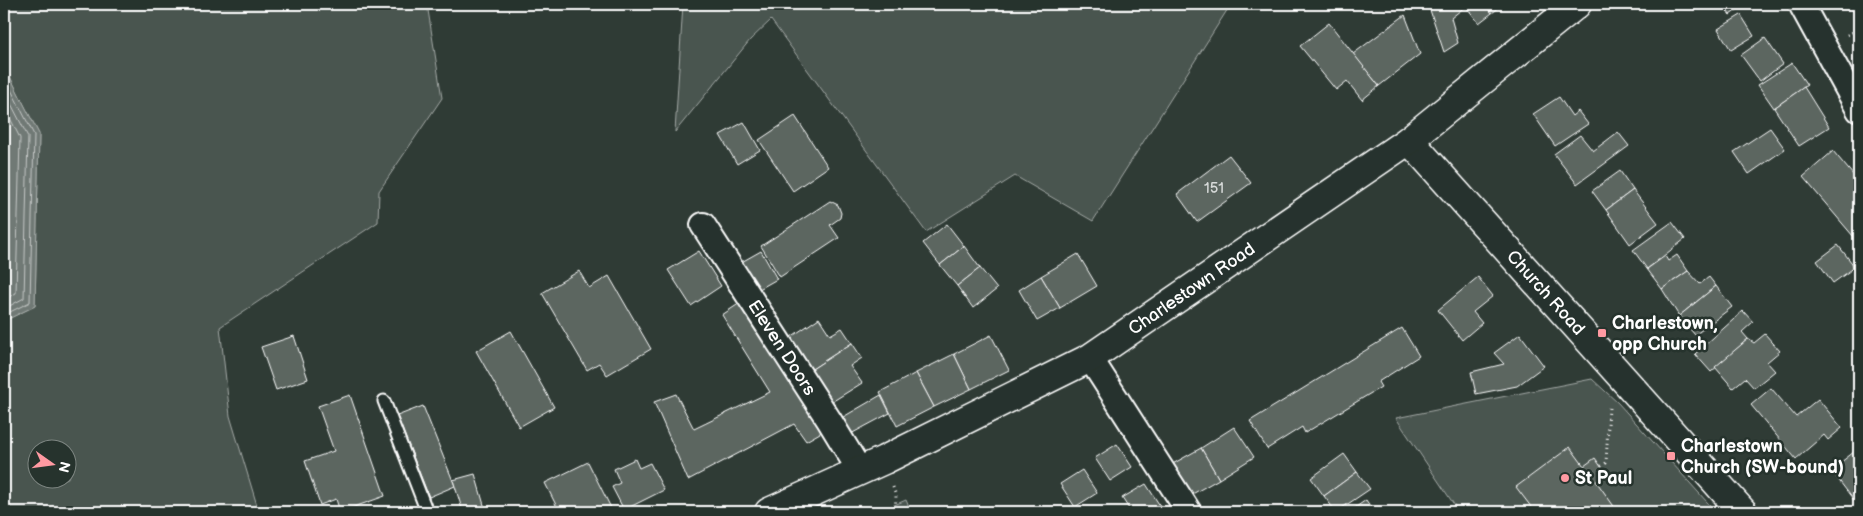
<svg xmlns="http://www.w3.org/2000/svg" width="1863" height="516" font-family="'Balsamiq Sans',sans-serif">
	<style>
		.green { fill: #4a544f; stroke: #a4aaa7; fill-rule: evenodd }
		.water { fill: #707975; stroke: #a9afac }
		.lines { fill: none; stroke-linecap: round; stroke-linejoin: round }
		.shore { stroke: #c6c9c8; stroke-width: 1 }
		.building { fill: #5b6661; stroke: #fff }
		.lane-casing { stroke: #fff; stroke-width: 15 }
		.street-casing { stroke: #fff; stroke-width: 28 }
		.secondary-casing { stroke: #fff; stroke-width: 31 }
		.path { stroke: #fff; stroke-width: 3; stroke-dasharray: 1 4; stroke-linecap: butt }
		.lane { stroke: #26332d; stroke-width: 11 }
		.street { stroke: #26332d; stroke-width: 24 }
		.secondary { stroke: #26332d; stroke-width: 28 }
		.poi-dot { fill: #ff9aa2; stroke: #26332d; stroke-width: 2 }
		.labels { text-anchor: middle; stroke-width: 5; stroke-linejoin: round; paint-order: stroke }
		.number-label { font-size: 15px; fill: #d6d9d8 }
		.street-label { font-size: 18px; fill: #fff; stroke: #26332d }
		.poi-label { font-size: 18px; font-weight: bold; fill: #fff; stroke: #26332d; text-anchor: start }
	</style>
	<rect width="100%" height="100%" fill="#2f3b35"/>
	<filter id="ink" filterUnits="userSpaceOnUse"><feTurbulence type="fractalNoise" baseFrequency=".02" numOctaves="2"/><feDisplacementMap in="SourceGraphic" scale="10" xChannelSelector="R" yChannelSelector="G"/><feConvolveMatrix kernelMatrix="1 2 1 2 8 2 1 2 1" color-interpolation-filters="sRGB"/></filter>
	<g filter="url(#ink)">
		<g class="green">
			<path d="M4 4H427L442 98 379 191 378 222 220 327 230 416 259 512H4V321L35 306 39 134 4 65ZM38 448H68V478H38Z"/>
			<path d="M683 4H1231L1093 221 1015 176 926 232 771 20 750 40 675 132Z"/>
			<path d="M1592 379 1618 403 1716 512H1459L1396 418Z"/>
			<path d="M906 500 911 512H878Z"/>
		</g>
		<path class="water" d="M4 65 39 134 35 306 4 321Z"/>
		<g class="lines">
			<g class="shore">
				<path d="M4 76 34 135 30 302 4 315"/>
				<path d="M4 90 28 137 24 298 4 309"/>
				<path d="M4 106 20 138 16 293 4 300"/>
			</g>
		</g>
		<g class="building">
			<path d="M1428 4H1464L1466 6 1451 18 1458 43 1444 52Z"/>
			<path d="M1464 4H1485L1492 13 1479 23Z"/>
			<path d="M1485 4H1504L1492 13Z"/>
			<path d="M1722 4H1745L1730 15Z"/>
			<path d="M1405 15 1420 54 1379 86 1353 54Z"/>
			<path d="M1741 15 1754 36 1731 50 1718 29Z"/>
			<path d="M1329 23 1379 86 1362 100 1347 81 1336 90 1300 46Z"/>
			<path d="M1765 38 1783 64 1760 81 1741 55Z"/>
			<path d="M1792 63 1807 85 1774 108 1758 85Z"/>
			<path d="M1804 87 1829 127 1799 146 1774 108Z"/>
			<path d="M1559 97 1572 116 1578 111 1588 124 1555 146 1533 114Z"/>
			<path d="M795 116 828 167 793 191 759 140Z"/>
			<path d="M744 122 760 150 737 164 720 135Z"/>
			<path d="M1770 128 1785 149 1749 174 1734 152Z"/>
			<path d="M1618 132 1629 146 1577 184 1554 154 1580 135 1593 151Z"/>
			<path d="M1833 151 1859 182V243L1803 177Z"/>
			<path d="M1229 155 1251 183 1197 222 1177 194Z"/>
			<path d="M1620 171 1633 190 1606 210 1592 191Z"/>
			<path d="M1633 190 1658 223 1630 244 1606 210Z"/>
			<path d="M830 201 838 205 841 213 840 218 830 225 839 238 780 277 761 246Z"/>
			<path d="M1672 222 1685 239 1647 269 1633 250Z"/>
			<path d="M947 224 964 246 940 265 923 243Z"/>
			<path d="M1838 245 1855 267 1833 283 1817 261Z"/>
			<path d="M964 246 980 268 957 286 940 265Z"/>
			<path d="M699 251 721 286 691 306 668 270Z"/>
			<path d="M761 251 777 279 754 292 738 264Z"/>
			<path d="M1078 254 1097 286 1060 308 1041 276Z"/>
			<path d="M1677 255 1688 271 1662 289 1647 269 1665 256 1668 261Z"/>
			<path d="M980 268 997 289 973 308 957 286Z"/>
			<path d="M579 271 589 288 609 276 651 349 607 375 599 363 587 370 542 293Z"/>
			<path d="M1688 271 1700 284 1709 277 1716 286 1679 316 1662 289Z"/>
			<path d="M1041 276 1060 308 1037 321 1019 290Z"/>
			<path d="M1478 277 1493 296 1473 312 1482 323 1462 340 1438 310Z"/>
			<path d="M1716 286 1732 307 1695 335 1679 316Z"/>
			<path d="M740 303 827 429 806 441 794 424 688 480 654 402 676 394 694 429 770 392 722 315Z"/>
			<path d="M1743 311 1753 322 1742 332 1748 339 1711 372 1695 354Z"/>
			<path d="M819 318 830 335 842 328 852 343 809 371 788 339Z"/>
			<path d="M1402 328 1419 356 1378 382 1381 387 1305 433 1302 427 1267 449 1250 421Z"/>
			<path d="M511 331 554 407 519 427 476 351Z"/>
			<path d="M1520 334 1544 366 1517 386 1476 394 1471 372 1504 364 1494 353Z"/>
			<path d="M1765 334 1780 351 1767 362 1775 371 1754 388 1745 378 1733 388 1715 367 1748 339 1754 343Z"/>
			<path d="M991 335 1009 370 971 389 954 354Z"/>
			<path d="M294 336 308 379 276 390 261 347Z"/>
			<path d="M852 343 862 358 850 366 862 383 830 403 809 371Z"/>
			<path d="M954 354 971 389 934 407 916 373Z"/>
			<path d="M916 373 934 407 897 426 880 392Z"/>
			<path d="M1771 388 1796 417 1818 399 1842 428 1828 440 1824 435 1796 459 1751 405Z"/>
			<path d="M350 395 385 496 340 512 336 499 320 505 305 461 334 451 318 406Z"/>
			<path d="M881 395 890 413 847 436 838 420Z"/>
			<path d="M423 406 455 486 429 497 397 416Z"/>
			<path d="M1234 427 1254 457 1219 479 1201 448Z"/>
			<path d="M1117 444 1132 467 1110 481 1095 458Z"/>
			<path d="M1570 447 1584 466 1595 458 1606 474 1596 481 1618 512 1622 510 1624 512H1535L1516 487Z"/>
			<path d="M1201 448 1219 479 1187 497 1169 466Z"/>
			<path d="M1859 448V500L1856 503 1831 470Z"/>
			<path d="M1344 454 1357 472 1324 496 1311 478Z"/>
			<path d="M635 459 639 468 650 463 664 490 624 510 612 487 620 483 614 469Z"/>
			<path d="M588 462 613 512H556L559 511 545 483Z"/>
			<path d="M1082 470 1097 493 1075 507 1060 484Z"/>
			<path d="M1357 472 1370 489 1336 512 1324 496Z"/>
			<path d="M475 474 486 512H463L453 480Z"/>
			<path d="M1146 484 1164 512H1131L1122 498Z"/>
			<path d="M1366 500 1374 512H1349Z"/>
		</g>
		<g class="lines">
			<g class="lane-casing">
				<path id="lane" d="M384 401 427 512"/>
			</g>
			<g class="street-casing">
				<g id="street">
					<path d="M1801 4 1859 110"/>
					<path id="s1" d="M703 225 829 420 860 471"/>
					<path d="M1090 358 1189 512"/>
				</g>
			</g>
			<g class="secondary-casing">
				<g id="secondary">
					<path id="s2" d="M1409 140 1743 512"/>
					<path id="s3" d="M769 512 884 460 1090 358 1409 140 1577 4"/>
				</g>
			</g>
			<g class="path">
				<path d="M1847 35 1859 29"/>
				<path d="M1859 46V48"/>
				<path d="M1601 466 1606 463 1609 407"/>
				<path d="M893 487 896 496 895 512"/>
			</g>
			<use href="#lane" class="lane"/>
			<use href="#street" class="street"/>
			<use href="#secondary" class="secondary"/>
		</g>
	</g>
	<g class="poi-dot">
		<rect x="1597" y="328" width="10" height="10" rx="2.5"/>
		<rect x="1666" y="451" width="10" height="10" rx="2.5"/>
		<circle cx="1565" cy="478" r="5"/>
	</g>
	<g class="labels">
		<g class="number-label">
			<text x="1214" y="193">151</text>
		</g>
		<g class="street-label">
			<text dy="6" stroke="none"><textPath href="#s3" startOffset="479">Charlestown Road</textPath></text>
			<text dy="6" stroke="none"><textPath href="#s2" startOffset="205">Church Road</textPath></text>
			<text dy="6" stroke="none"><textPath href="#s1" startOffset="146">Eleven Doors</textPath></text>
		</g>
		<g class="poi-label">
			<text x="1612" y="329">Charlestown,<tspan x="1612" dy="21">opp Church</tspan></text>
			<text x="1681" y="452">Charlestown<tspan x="1681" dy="21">Church (SW-bound)</tspan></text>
			<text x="1575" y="484">St Paul</text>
		</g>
	</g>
	<rect width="1863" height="516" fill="none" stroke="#26332d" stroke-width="20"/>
	<rect x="10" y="10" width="1843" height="496" fill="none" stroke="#fff" stroke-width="2" filter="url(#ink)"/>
	<g transform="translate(52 464) rotate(104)"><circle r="24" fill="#26332d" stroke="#7d8581"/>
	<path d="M0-4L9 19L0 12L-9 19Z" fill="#ff9aa2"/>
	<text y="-8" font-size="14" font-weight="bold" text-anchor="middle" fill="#ffffff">N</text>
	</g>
</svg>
